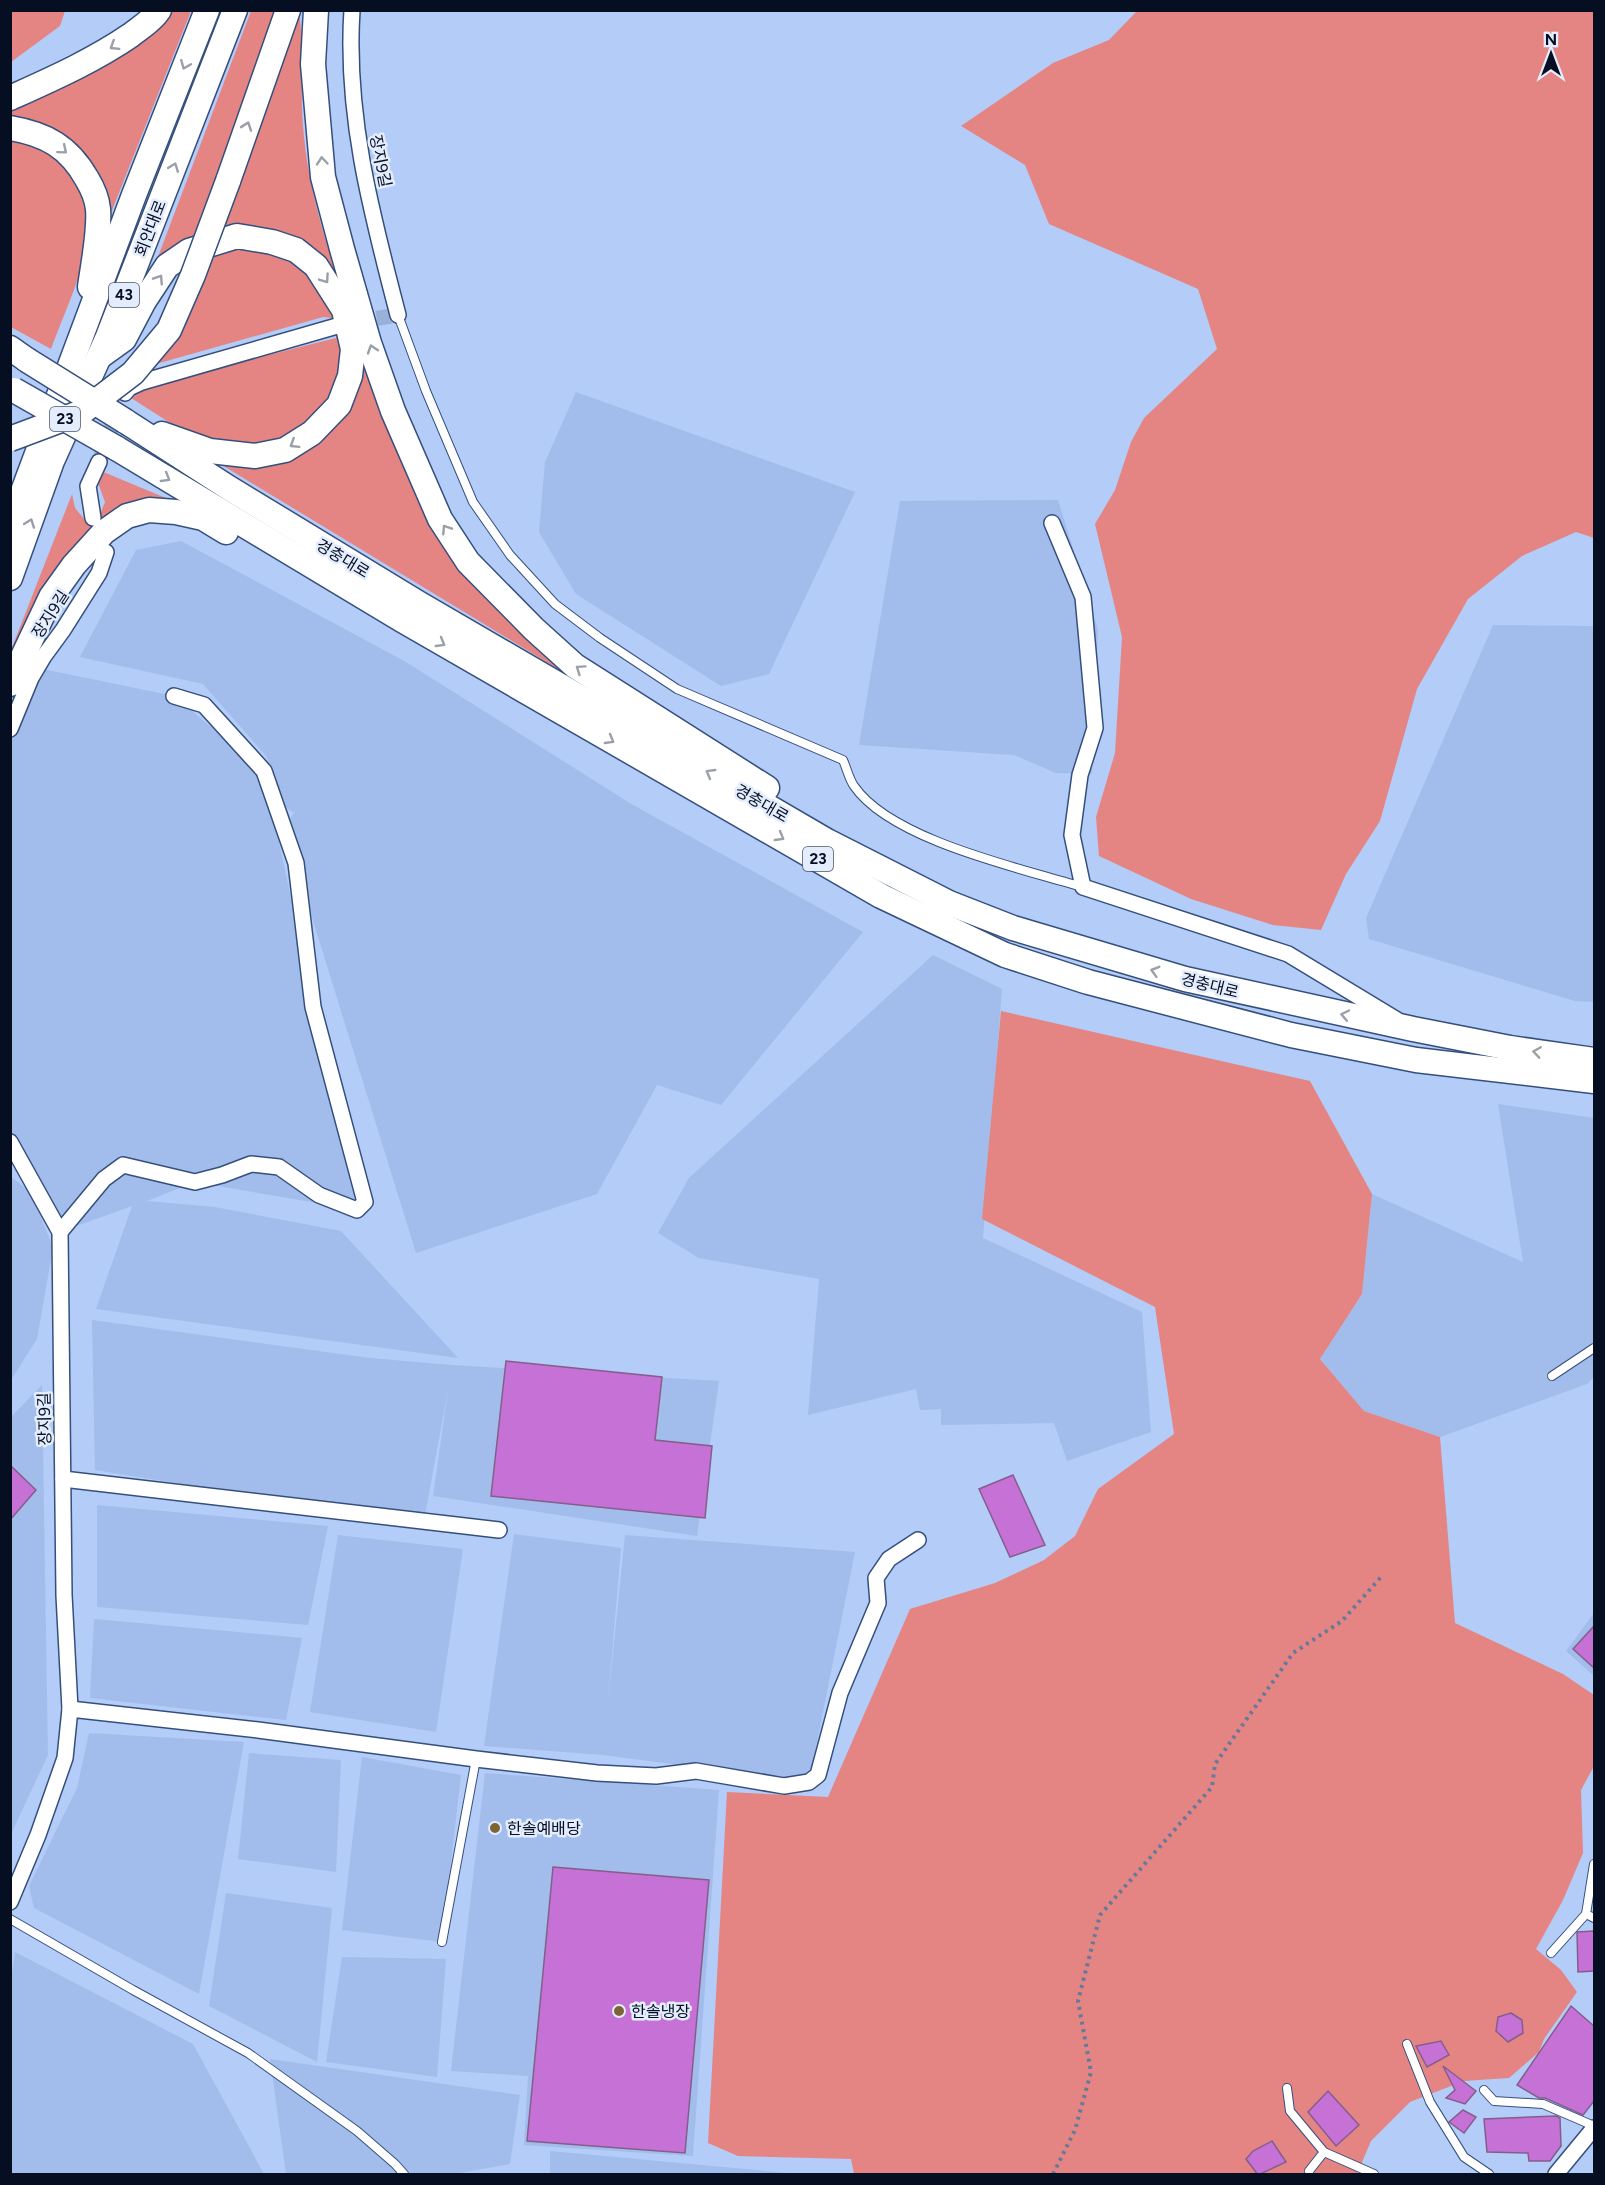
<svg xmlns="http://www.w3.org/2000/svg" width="1605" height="2185" font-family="Figtree,'Noto Sans KR',sans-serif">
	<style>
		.built { fill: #a2bdec }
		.green { fill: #e58583 }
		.building { fill: #c671d6; stroke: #845e8b; stroke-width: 1.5 }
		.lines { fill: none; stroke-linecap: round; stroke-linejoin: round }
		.minor-tunnel { stroke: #99b0d8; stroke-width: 15; stroke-dasharray: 15 8; stroke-linecap: butt }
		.service-casing { stroke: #354f7d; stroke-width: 10 }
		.minor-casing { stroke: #354f7d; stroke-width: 18 }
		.primary-casing { stroke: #354f7d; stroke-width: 27 }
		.path { stroke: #67799a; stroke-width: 4; stroke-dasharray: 3 4.5; stroke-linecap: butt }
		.service { stroke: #fff; stroke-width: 8 }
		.minor { stroke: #fff; stroke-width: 15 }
		.primary { stroke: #fff; stroke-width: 24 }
		.primary-bridge-casing { stroke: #354f7d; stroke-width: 27; stroke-linecap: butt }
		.primary-bridge { stroke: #fff; stroke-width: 24 }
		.oneway { stroke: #9b9fa7 }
		.poi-dot { fill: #7d6435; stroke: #e3edfd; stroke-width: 2 }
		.labels { text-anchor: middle; stroke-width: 5; stroke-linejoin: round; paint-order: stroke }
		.shield { fill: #e3edfd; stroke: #485264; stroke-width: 1.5 }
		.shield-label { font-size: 15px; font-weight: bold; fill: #060f22 }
		.street-label { font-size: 16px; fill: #060f22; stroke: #e3edfd }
		.poi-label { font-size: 16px; fill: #060f22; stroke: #e3edfd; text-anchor: start }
	</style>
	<rect width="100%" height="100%" fill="#b3ccf8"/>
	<g class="built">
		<path d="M576 392 855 492 769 674 721 686 576 594 539 532 545 462Z"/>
		<path d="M1058 500 1098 630 1092 774 1056 773 1014 755 859 745 900 501Z"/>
		<path d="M181 541 406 662 633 805 863 932 721 1105 657 1085 597 1194 416 1253 284 827 294 813 286 807 266 756 203 684 80 657 136 550Z"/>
		<path d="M1493 625 1594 626V1002L1575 1001 1369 939 1366 918Z"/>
		<path d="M38 668 174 696 264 771 357 1210 195 1182 147 1201 215 1207 341 1231 458 1358 96 1309 132 1206 60 1232 11 1134V737Z"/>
		<path d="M933 955 1002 989 983 1238 1142 1312 1151 1432 1067 1461 1054 1423 941 1425V1409L920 1410 916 1389 808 1415 819 1279 699 1258 658 1233 689 1178Z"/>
		<path d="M1498 1104 1594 1118V1377L1587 1384 1440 1437 1364 1411 1320 1359 1362 1294 1372 1194 1523 1262Z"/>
		<path d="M11 1177 31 1192 53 1248 37 1339 11 1380Z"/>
		<path d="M92 1320 370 1358 452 1365 719 1381 697 1536 433 1496 448 1390 425 1515 231 1492 95 1470Z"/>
		<path d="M42 1385 48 1755 11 1834V1417Z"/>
		<path d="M97 1505 328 1526 308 1625 97 1607Z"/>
		<path d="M514 1534 621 1548 608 1702 625 1535 855 1552 809 1782 603 1755 484 1746Z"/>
		<path d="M338 1535 463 1549 436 1732 310 1712Z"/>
		<path d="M1594 1613V1676L1566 1651Z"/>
		<path d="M94 1619 302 1638 286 1720 90 1698Z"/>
		<path d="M89 1733 244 1742 199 1994 34 1908 29 1886 77 1788Z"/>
		<path d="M249 1753 341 1760 336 1872 238 1859Z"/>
		<path d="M362 1757 461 1775 442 1942 342 1930Z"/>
		<path d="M485 1773 719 1790 693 2156 524 2145 528 2076 451 2071Z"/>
		<path d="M226 1893 332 1908 317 2062 209 2006Z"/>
		<path d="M15 1952 193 2044 264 2174H11L10 1985Z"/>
		<path d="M342 1957 446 1959 437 2077 326 2062Z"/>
		<path d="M270 2059 520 2095 510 2164 454 2174H286Z"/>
		<path d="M550 2151 798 2174H550Z"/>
	</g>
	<g class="green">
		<path d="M11 10H65V11L60 26 11 62Z"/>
		<path d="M170 11H191L109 218C107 207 107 192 102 181 89 147 48 116 11 118L10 109 88 75 125 51Z"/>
		<path d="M251 11H274L197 236 156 262Z"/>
		<path d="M295 11H299C305 52 299 94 304 136 308 182 322 231 337 275 321 250 286 234 258 228 248 225 236 226 225 226Z"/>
		<path d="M1137 11H1594V538L1576 532 1522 556 1468 599 1417 689 1380 821 1346 874 1321 930 1273 925 1191 899 1099 856 1096 817 1115 753 1122 637 1095 524 1115 490 1131 442 1144 418 1217 349 1198 289 1049 224 1025 165 961 126 1053 63 1109 40Z"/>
		<path d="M10 136C21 139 37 140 47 145 52 148 58 157 63 162 115 218 73 288 51 349L11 327Z"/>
		<path d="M245 245 283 255 309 276 331 300 344 359 319 419 294 438 262 445 223 444 186 433 128 396 136 388 336 338V332L332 318 323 317 156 364 181 326 217 251Z"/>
		<path d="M362 351 381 413 426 519 474 587 629 712 222 465 253 466 315 443Z"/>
		<path d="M101 471 197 511 126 504 11 659V650L72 494 75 508 85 520 99 517 105 502 97 480Z"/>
		<path d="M1001 1011 1310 1081 1372 1194 1362 1294 1320 1359 1364 1411 1440 1437 1455 1623 1563 1674 1594 1695V1766L1581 1790 1583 1853 1563 1900 1536 1949 1561 1970 1577 1992 1544 2039 1539 2052 1509 2078 1464 2081 1410 2102 1371 2141 1357 2174H854L851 2159 738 2156 708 2143 727 1792 828 1797 910 1609 995 1583 1044 1560 1075 1536 1098 1489 1174 1434 1155 1307 982 1219Z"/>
	</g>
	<g class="building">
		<path d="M506 1361 662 1377 655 1440 712 1446 705 1518 491 1496Z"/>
		<path d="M10 1465 36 1490 10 1520Z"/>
		<path d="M1013 1475 1045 1545 1010 1557 979 1489Z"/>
		<path d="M1594 1626V1668L1573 1649Z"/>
		<path d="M553 1867 709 1880 685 2153 527 2141Z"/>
		<path d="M1594 1931V1971L1578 1972 1577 1932Z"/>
		<path d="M1571 2006 1594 2026V2101L1583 2115 1545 2098H1539L1517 2085Z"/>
		<path d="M1511 2013 1522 2020 1523 2033 1508 2042 1496 2031 1498 2017Z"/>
		<path d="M1441 2041 1449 2055 1427 2067 1416 2046Z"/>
		<path d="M1443 2066 1476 2091 1465 2104 1446 2098 1455 2090Z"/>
		<path d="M1328 2091 1359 2125 1336 2146 1308 2112Z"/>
		<path d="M1463 2110 1476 2117 1464 2133 1449 2122Z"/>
		<path d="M1556 2116 1560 2118 1561 2146 1550 2161H1529L1528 2153 1487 2152 1484 2119Z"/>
		<path d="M1272 2141 1286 2162 1258 2175 1246 2159 1253 2151Z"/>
	</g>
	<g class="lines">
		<g class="minor-tunnel">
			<path d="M354 322 398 315"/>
			<path d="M99 462 123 395"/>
		</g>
		<g class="service-casing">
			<g id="service">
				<path d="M398 315 426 391 473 502 510 555 555 604 600 638 677 689 843 760C847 769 849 779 854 786 891 840 1020 868 1082 887"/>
				<path d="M1552 1376 1594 1348"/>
				<path d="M1594 1864 1586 1914 1594 1918"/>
				<path d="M10 1919 133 1990 248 2053 357 2131 395 2164 404 2174"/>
				<path d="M442 1942 476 1759"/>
				<path d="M1551 1953 1586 1914"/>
				<path d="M1407 2044 1430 2102 1464 2157 1489 2174"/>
				<path d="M1287 2088 1290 2111 1324 2152 1374 2174"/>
				<path d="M1484 2090 1494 2101 1543 2104 1594 2126"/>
				<path d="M1309 2171 1324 2152"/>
			</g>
		</g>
		<g class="minor-casing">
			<g id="minor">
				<path d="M352 10C345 115 372 215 398 315"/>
				<path d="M125 393 129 388 142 382 337 326"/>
				<path d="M93 518 88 486 99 462"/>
				<path d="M1052 523 1083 597 1095 728 1080 775 1072 835 1083 887 1288 954 1397 1020"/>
				<path d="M10 729 31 678 44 656 63 630 99 573 106 552"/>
				<path d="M10 1142 60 1232 64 1595 70 1709"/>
				<path d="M60 1232 104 1179 123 1165 195 1182 222 1175 251 1164 279 1167 319 1195 357 1210 365 1202 313 1007 296 863 264 771 204 705 174 696"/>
				<path d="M63 1479 499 1530"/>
				<path d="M10 1902 38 1835 65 1758 70 1709 258 1730 476 1759 597 1773 656 1776 696 1771 784 1786 809 1782 818 1775 840 1693 878 1603 876 1578 889 1559 918 1540"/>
				<path d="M1556 2174 1594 2128"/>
			</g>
		</g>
		<g class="primary-casing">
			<g id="primary">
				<path d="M316 10 313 64 323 177 342 249 369 343 393 411 440 519 468 562 534 629 575 666 767 788"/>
				<path d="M10 98C52 79 93 61 131 35 141 27 152 21 159 10"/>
				<path d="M10 128C46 134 69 147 87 179 93 189 97 198 98 209 100 231 93 265 90 287"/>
				<path d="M228 181 288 10"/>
				<path d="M10 348 27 360"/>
				<path d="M99 357 124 339 144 301 167 266 189 251 237 236 272 242 296 250 316 266 344 310 353 349 350 376 339 405 312 433 285 450 255 456 210 451 162 434"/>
				<path d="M125 421 229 488 418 603 827 841 949 903 1013 928 1185 979 1413 1029 1510 1048 1594 1060"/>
				<path d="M116 448 402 620 881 896 1005 955 1088 982 1291 1035 1416 1060 1594 1081"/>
				<path d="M10 526 134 195 207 10"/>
				<path d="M10 578 52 461 107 339 235 10"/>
				<path d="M10 684 51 597 74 565 104 532 127 516 149 510 176 512 203 518 226 532"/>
			</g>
		</g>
		<path class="path" d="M1053 2174 1075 2130 1091 2072 1078 2001 1100 1915 1212 1787 1215 1764 1293 1653 1342 1621 1381 1577"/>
		<use href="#service" class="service"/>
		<use href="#minor" class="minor"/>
		<use href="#primary" class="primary"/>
		<g class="primary-bridge-casing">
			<g id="primary-bridge">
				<path d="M27 360 125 421"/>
				<path d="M14 390 116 448"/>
				<path d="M10 439 82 412 133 373 169 330 193 275 228 181"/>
			</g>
		</g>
		<use href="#primary-bridge" class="primary-bridge"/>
	</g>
	<defs><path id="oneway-chevron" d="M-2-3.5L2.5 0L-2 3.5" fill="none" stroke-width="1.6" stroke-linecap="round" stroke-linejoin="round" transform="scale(1.5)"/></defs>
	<g class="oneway">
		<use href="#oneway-chevron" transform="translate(114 46) rotate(148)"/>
		<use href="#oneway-chevron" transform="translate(185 65) rotate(112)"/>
		<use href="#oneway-chevron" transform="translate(247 126) rotate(-71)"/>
		<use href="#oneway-chevron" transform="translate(63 150) rotate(40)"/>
		<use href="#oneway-chevron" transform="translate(322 161) rotate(-95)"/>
		<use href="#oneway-chevron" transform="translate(174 167) rotate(-69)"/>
		<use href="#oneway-chevron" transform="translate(159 279) rotate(-57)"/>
		<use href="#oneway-chevron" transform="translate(325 279) rotate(55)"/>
		<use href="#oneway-chevron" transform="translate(372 349) rotate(-108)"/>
		<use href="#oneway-chevron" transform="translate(294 444) rotate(148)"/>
		<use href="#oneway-chevron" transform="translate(166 478) rotate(31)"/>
		<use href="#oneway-chevron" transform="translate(30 523) rotate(-70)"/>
		<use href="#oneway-chevron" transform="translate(446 529) rotate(-123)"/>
		<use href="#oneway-chevron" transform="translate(441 643) rotate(30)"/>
		<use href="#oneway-chevron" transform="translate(580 669) rotate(-145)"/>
		<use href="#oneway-chevron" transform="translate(610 740) rotate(30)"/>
		<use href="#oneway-chevron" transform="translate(710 773) rotate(-150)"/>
		<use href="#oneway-chevron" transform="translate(780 837) rotate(30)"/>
		<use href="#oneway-chevron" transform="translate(1155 971) rotate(-164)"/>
		<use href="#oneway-chevron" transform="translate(1345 1015) rotate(-168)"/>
		<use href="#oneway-chevron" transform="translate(1537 1052) rotate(-172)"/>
	</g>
	<g class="poi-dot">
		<circle cx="495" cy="1828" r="6"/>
		<circle cx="619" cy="2011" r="6"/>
	</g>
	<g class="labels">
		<g class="shield">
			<rect x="109" y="283" width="30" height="24" rx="4.5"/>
			<rect x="50" y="407" width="30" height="24" rx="4.5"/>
			<rect x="803" y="847" width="30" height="24" rx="4.5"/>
		</g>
		<g class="shield-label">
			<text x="124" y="300">43</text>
			<text x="65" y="424">23</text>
			<text x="818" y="864">23</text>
		</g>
		<g class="street-label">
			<text transform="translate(381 161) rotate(79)" y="6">장지9길</text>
			<text transform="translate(150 228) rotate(-69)" y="6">회안대로</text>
			<text transform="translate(343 558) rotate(31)" y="6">경충대로</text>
			<text transform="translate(50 614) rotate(-57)" y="6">장지9길</text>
			<text transform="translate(762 803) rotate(30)" y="6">경충대로</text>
			<text transform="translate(1210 985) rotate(14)" y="6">경충대로</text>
			<text transform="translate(44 1419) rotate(-91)" y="6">장지9길</text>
		</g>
		<g class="poi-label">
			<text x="507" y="1834">한솔예배당</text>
			<text x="631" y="2017">한솔냉장</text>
		</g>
	</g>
	<rect width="1605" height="2185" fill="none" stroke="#060f22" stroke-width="24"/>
	<g transform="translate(1551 54)" stroke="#e3edfd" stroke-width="4.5" paint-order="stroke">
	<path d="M0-4.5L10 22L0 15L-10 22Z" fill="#060f22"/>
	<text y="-9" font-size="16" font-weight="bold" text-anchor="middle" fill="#060f22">N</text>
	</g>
</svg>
